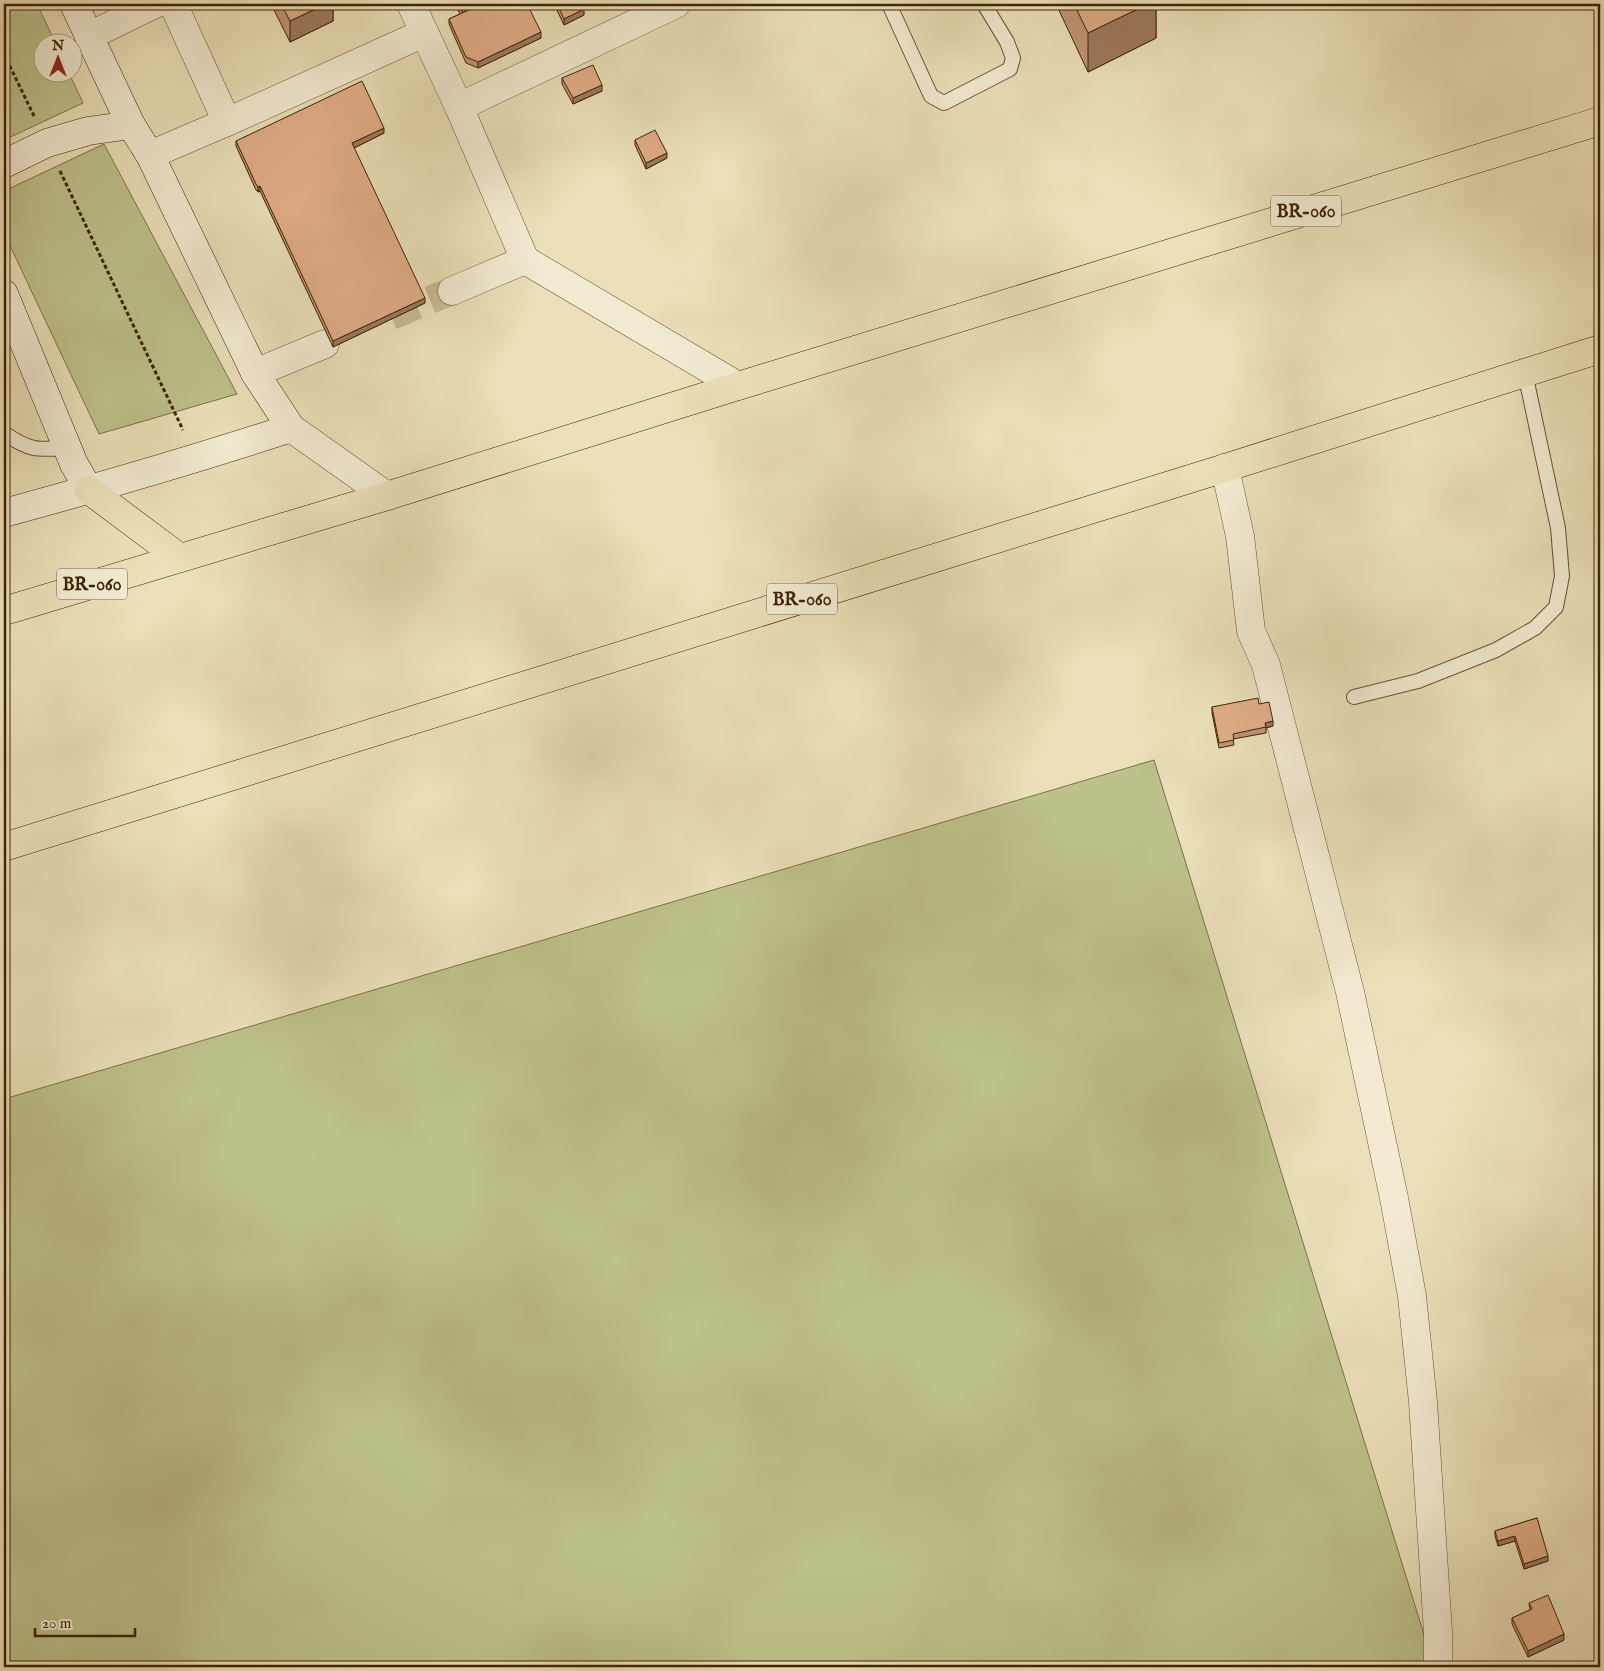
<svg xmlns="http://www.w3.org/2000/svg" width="1604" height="1671" font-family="'IM FELL English',serif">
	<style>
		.green { fill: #bdc18b; stroke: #7d7248 }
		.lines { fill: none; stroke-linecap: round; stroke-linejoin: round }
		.street-tunnel { stroke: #c8ba95; stroke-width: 28; stroke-dasharray: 28 14; stroke-linecap: butt }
		.lane-casing { stroke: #685333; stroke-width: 16 }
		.street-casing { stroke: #685333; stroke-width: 29 }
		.secondary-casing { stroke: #3d2406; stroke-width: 29 }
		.highway-casing { stroke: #3d2406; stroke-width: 29 }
		.path { stroke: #3d2406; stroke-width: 3; stroke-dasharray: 4 2.5; stroke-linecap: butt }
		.lane { stroke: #f2ebd2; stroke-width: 14 }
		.street { stroke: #f2ebd2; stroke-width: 28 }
		.secondary { stroke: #f2ebd2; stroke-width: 28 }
		.highway { stroke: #ebe0b9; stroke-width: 28 }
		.wall { fill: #c19574; stroke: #3d2406 }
		.shaded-wall { fill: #9d795e; stroke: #3d2406 }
		.building { fill: #e0ad87; stroke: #3d2406 }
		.labels { text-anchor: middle; stroke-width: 4; stroke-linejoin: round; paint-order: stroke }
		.shield { fill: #f2ebd2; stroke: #736043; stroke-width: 1 }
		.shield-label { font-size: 18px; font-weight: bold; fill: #3d2406 }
	</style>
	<rect width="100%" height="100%" fill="#ebe0b9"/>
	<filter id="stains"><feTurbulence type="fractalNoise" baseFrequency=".004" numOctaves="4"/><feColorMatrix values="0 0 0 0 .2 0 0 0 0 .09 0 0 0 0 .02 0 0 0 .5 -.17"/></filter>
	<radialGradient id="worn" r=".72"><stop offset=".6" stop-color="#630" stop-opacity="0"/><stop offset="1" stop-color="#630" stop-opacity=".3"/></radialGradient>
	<g class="green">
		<path d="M4 4H37L55 42H42V72L69 73 83 103 4 140Z"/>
		<path d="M104 144 237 394 99 434 4 233V191Z"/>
		<path d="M1154 760 1434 1667H4V1099Z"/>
	</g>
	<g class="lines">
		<path class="street-tunnel" d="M391 316 452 291"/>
		<g class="lane-casing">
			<g id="lane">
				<path d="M889 4 931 96 944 103 1010 69 1013 58 1007 42 984 4"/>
				<path d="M4 433C30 451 37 450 68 448"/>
				<path d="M1354 697 1418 681 1496 650 1535 628 1556 607 1562 576 1558 528 1525 373"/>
			</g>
		</g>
		<g class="street-casing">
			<g id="street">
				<path d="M173 4 227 122"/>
				<path d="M411 4 459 107 525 260 738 386"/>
				<path d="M89 36 155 4"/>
				<path d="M459 107 676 4"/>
				<path d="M150 155 227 122 424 33"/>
				<path d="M452 291 525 260"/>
				<path d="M255 373 325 344"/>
				<path d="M1225 468 1240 536 1251 631 1266 665 1350 992 1394 1198 1412 1296 1423 1402 1438 1632V1667"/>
			</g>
		</g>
		<g class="secondary-casing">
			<g id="secondary">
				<path d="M74 4 131 125 150 155 255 373 291 428 387 496"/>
				<path d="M4 164 47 143 88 131 131 125"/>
				<path d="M4 294 74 464 89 490"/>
				<path d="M4 513C100 487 196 459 291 428"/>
			</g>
		</g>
		<g class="highway-casing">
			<g id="highway">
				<path d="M89 490 180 558"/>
				<path d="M4 611 387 496 738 386 1600 121"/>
				<path d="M4 847 1225 468 1600 349"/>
			</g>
		</g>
		<g class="path">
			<path d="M4 54 34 116"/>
			<path d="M60 171 183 430"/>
		</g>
		<use href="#lane" class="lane"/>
		<use href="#street" class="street"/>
		<use href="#secondary" class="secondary"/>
		<use href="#highway" class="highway"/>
	</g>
	<g class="wall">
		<path d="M271 4H333V21L290 42Z"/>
		<path d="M455 4H527L541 38 478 68 466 63 449 24V19L460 14Z"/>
		<path d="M554 4H582L584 15 564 25Z"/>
		<path d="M1056 4H1156V38L1088 72Z"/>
		<path d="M562 78 602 91 573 104 562 84Z"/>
		<path d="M384 133 354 148 425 303 333 347 260 191 258 192 256 190 236 146V141Z"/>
		<path d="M635 140 667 158 646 169 635 145Z"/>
		<path d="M1259 704 1273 726 1266 728V733L1233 739 1234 745 1219 748 1212 713V707Z"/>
		<path d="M1537 1518 1548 1561 1524 1569 1515 1541 1498 1546 1495 1536V1531Z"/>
		<path d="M1529 1603 1564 1640 1528 1657 1512 1624V1618L1530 1610Z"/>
	</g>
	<g class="shaded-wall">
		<path d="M326 4H333V21L290 42V21Z"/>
		<path d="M470 4H494L462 18V7Z"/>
		<path d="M1148 4H1156V38L1088 72V33Z"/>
		<path d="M584 9V15L564 25V19Z"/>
		<path d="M541 32V38L478 68V62Z"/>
		<path d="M602 85V91L573 104V98Z"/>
		<path d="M384 128V133L352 149V143Z"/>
		<path d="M667 153V158L646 169V163Z"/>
		<path d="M260 186V191L258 192V187Z"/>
		<path d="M425 298V303L333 347V341Z"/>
		<path d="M1273 721V726L1266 728 1265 723Z"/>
		<path d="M1515 1536V1541L1498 1546V1541Z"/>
		<path d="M1548 1556V1561L1524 1569V1564Z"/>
		<path d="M1564 1634V1640L1528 1657V1651Z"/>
	</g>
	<g class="building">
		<path d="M281 4H326L290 21Z"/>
		<path d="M460 4H470L462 7Z"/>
		<path d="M482 4H527L541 32 478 62 466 57 449 19Z"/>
		<path d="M557 4H582L584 9 564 19Z"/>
		<path d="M1074 4H1148L1088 33Z"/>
		<path d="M593 65 602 85 573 98 562 78Z"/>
		<path d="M362 81 384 128 352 143 425 298 333 341 260 186 258 187 256 184 236 141Z"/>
		<path d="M655 130 667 153 646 163 635 140Z"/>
		<path d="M1258 698 1259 704 1269 702 1273 721 1265 723 1266 727 1233 734 1234 740 1219 743 1212 707Z"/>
		<path d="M1537 1518 1548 1556 1524 1564 1515 1536 1498 1541 1495 1531Z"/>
		<path d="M1548 1595 1564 1634 1528 1651 1512 1618 1532 1609 1529 1603Z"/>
		<path d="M1588 1664 1589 1667H1576Z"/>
	</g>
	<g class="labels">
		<g class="shield">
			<rect x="1271" y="195.5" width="70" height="31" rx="4"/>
			<rect x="57" y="568.5" width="70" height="31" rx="4"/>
			<rect x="767" y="583.5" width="70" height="31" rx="4"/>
		</g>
		<g class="shield-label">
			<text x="1306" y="217">BR-060</text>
			<text x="92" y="590">BR-060</text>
			<text x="802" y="605">BR-060</text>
		</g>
	</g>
	<rect width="1604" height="1671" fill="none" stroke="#ebe0b9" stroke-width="20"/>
	<rect x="5" y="5" width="1594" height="1661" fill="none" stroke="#3d2406" stroke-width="2.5"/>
	<rect x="10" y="10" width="1584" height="1651" fill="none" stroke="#3d2406"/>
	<g transform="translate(58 58)"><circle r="24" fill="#f2ebd2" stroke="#aa9b80"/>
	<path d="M0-4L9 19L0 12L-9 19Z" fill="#8f2418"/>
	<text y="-8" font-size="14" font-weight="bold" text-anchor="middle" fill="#3d2406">N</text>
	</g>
	<path d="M35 1628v8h100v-8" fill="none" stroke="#3d2406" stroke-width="2.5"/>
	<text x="42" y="1628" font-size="15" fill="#3d2406" stroke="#f2ebd2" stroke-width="4" paint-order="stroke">20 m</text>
	<rect width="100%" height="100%" filter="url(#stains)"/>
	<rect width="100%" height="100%" fill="url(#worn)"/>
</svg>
